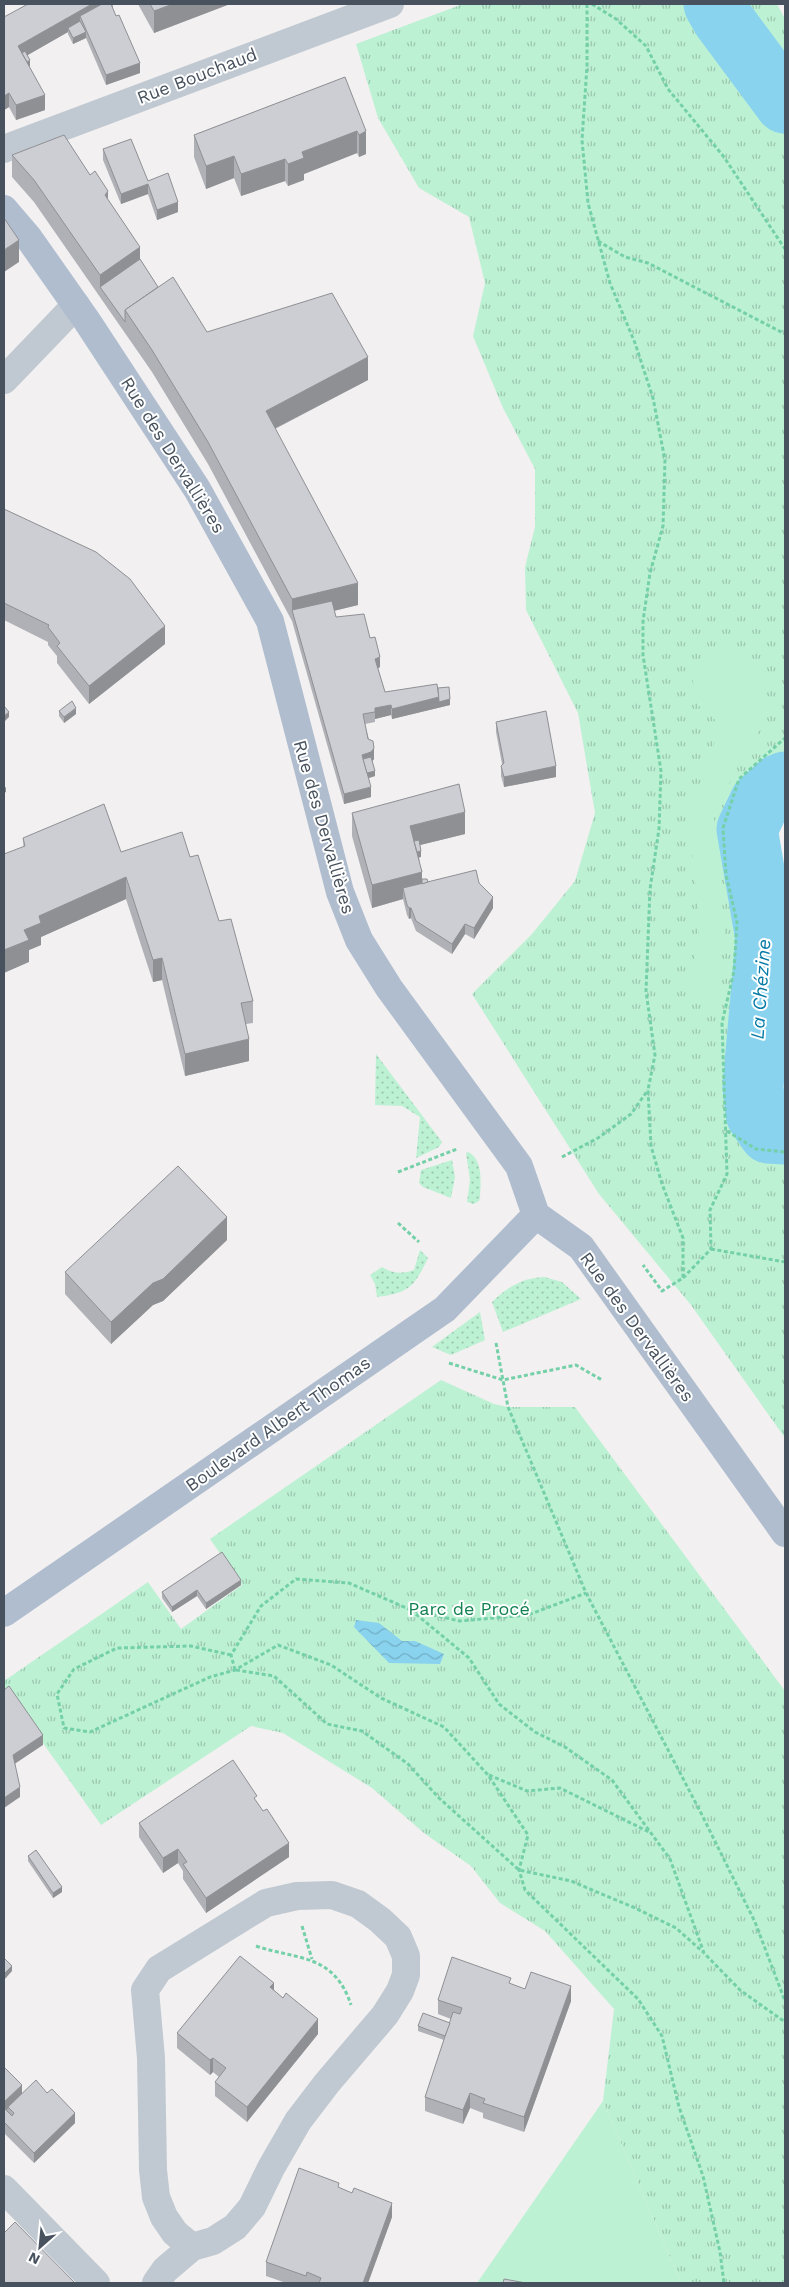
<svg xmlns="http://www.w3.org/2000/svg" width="789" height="2287" font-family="'Work Sans',sans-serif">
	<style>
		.grass { fill: url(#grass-dots) }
		.park { fill: url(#park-tufts) }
		.garden { fill: #bdf1d4 }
		.water { fill: url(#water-waves) }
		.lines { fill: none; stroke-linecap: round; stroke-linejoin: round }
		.river { stroke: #89d3ef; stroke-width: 61 }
		.path { stroke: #74d0a8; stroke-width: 3; stroke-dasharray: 4 2.5; stroke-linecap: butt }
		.minor { stroke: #c0c9d2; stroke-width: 28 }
		.major { stroke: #afbdcf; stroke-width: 28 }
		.wall { fill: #afb1b6 }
		.shaded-wall { fill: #8f9094 }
		.building { fill: #ccced4; stroke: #8f9094 }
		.labels { text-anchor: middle; stroke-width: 4; stroke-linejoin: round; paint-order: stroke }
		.street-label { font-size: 18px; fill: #47525e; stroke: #fff }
		.park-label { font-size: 18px; fill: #158252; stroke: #fff }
		.water-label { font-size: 19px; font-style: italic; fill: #087ca7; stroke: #fff }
	</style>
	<defs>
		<pattern id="grass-dots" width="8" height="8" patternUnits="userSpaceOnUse" patternTransform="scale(1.25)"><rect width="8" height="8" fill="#bdf1d4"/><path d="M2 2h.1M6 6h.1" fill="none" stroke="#9bc6af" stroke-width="1.8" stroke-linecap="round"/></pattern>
		<pattern id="park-tufts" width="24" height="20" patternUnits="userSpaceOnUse" patternTransform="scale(1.25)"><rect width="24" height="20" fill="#bdf1d4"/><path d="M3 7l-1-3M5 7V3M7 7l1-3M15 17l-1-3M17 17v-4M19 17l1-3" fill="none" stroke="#9bc6af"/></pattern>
		<pattern id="water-waves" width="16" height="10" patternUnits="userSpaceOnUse" patternTransform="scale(1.25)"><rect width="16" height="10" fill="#89d3ef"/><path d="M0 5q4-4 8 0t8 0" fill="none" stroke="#72aec5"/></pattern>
	</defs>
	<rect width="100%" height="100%" fill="#f2f0f0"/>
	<g class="grass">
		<path d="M376 1054 442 1142 439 1147 416 1158 420 1117 402 1106 375 1105Z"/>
		<path d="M468 1152C483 1159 481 1183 480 1197L479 1201 474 1204 467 1202 470 1180 466 1153Z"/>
		<path d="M452 1160 455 1177 451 1198 423 1187 419 1183 421 1170Z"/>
		<path d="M420 1250 428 1258C414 1287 409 1293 377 1297L375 1284 370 1275 382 1267C394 1274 401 1274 414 1270Z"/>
		<path d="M544 1277 562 1282 581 1299 503 1332 492 1302C508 1287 522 1278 544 1277Z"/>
		<path d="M480 1312 485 1340 451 1355 432 1347Z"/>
	</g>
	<g class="park">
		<path d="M463 4H777L785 19V769L748 797 740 842 754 940 745 1017 740 1105 747 1142 785 1145V1438L691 1305 599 1194 472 994 532 934 575 881 595 813 578 713 526 610 525 567 535 527V469L503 408 473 336 485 283 469 217 419 188 378 118 356 44Z"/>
		<path d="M441 1380 494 1404 508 1407H575L785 1691V2283H681L603 2101 614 2009 545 1931 500 1903 471 1866 424 1833 372 1788 283 1733 251 1726 101 1825 4 1688V1681L148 1582 181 1629 242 1585 210 1539Z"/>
	</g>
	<g class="garden">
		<path d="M711 651 744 652 764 677 767 720 740 759 714 818 725 932 715 1007 688 1002 700 923 688 816 721 725 698 705 691 673Z"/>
		<path d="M603 2101 681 2283H477Z"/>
	</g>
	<path class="water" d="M356 1620 379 1623 402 1641H415L444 1654 440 1664 389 1663 354 1627Z"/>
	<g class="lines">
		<g class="river">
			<path d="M714 4 722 18 785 103"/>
			<path d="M785 782 780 784 760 802 747 829 766 939 753 1087 756 1114 769 1133 785 1134"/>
		</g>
		<g class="path">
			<path d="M587 4V66L582 140 588 203 610 283 635 343 653 398 665 460 663 526 650 573 643 621V655L661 771 659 829 650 889 646 991 655 1055 648 1090 651 1146 662 1184 683 1238V1278L662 1291 643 1265"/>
			<path d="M592 4 616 19 646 46 668 89 724 157 785 249"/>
			<path d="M598 241 625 257 648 263 785 334"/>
			<path d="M727 1131 756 1149 785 1152"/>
			<path d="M562 1157 598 1138 631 1114 648 1090"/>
			<path d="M398 1172 457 1149"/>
			<path d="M398 1223 419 1242"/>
			<path d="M711 1249 785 1262"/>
			<path d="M683 1278 711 1249 710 1210 727 1174 722 1023 734 971 737 922 726 875 723 828 739 779 785 738"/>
			<path d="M496 1343 508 1407 586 1593 701 1813 755 1922 785 2001"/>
			<path d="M449 1363 503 1380 576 1365 602 1380"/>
			<path d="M411 1610 469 1658 499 1704 535 1732 565 1747 612 1780 670 1859 704 1953 740 1990 785 2022"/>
			<path d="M231 1655 191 1646 117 1648 74 1669 57 1694 64 1728 90 1732 210 1677 235 1670 278 1645 331 1665 381 1698 444 1727 488 1775 528 1835 519 1870 525 1890 638 1999 662 2036 679 2107 703 2176 720 2252 724 2283"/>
			<path d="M235 1670 231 1655 261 1606 296 1579 349 1583 411 1610 460 1621 528 1615 586 1593"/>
			<path d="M236 1670 274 1676 327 1724 362 1731 408 1764 439 1798 519 1870 571 1881 635 1908 676 1928 703 1952"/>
			<path d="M489 1775 527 1791 560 1788 651 1833"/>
			<path d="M302 1926 312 1959"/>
			<path d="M256 1946C297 1960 334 1953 351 2005"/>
		</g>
		<g class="minor">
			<path d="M4 149 390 4"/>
			<path d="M4 380 76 305"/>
			<path d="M4 2189 96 2283"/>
			<path d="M156 2283 165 2270 192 2247 213 2241 235 2227 252 2207 271 2168 298 2121 327 2083 385 2015 400 1991 406 1975V1956L398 1937 380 1920 358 1904 332 1895 297 1896 266 1903 159 1969 145 1990 151 2058 153 2170 156 2197 164 2217 175 2233 192 2247"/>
		</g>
		<g class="major">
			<path d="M4 209 28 237 87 321 197 489 270 621 340 892 359 940 389 988 519 1166 536 1215 581 1247 785 1533"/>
			<path d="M4 1613 445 1309 536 1215"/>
		</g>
	</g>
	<g class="wall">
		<path d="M28 4H113V9L116 16 140 73 106 85 86 38 73 44 68 34V32L27 55 30 66H29L45 110 16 120 9 107 4 110Z"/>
		<path d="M138 4H230L154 33Z"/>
		<path d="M345 77 366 154 359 157 357 153 304 174V180L288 186 285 181 241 196 234 178 206 189 194 157V135Z"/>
		<path d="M103 149 148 181 178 212 157 220 148 194 121 204 103 160Z"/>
		<path d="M12 155 90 175 108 200 140 259 158 287 207 332 368 380 275 429 358 605 334 611 336 617 370 638 380 667 378 668 385 692 438 688 450 705 392 719 391 715 375 719V722L365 724 374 759 372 761 375 776 368 778 371 797 344 804 292 621 208 464 152 372 34 202 12 177Z"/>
		<path d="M4 509 165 644 89 704 57 663V656L48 645V642L4 620Z"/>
		<path d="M59 711 76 714 64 723 59 716Z"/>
		<path d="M496 722 556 777 504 787 501 776V766L502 764 496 732Z"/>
		<path d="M352 813 465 834 420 845 421 857H419L422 879 428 882 479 883 493 908 474 939 465 934 452 954 416 931 411 918 409 919 407 915 403 899 372 908 352 836Z"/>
		<path d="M23 838 121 852 190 857 253 1001V1023L246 1024 249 1061 185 1076 162 980 153 982 126 899 41 937V945L29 950V962Z"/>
		<path d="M227 1240 163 1301 153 1305 111 1344 65 1294V1272Z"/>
		<path d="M241 1585 206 1609 197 1596 172 1612 162 1598V1592Z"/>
		<path d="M257 1802 289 1857 206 1913 183 1879V1871L178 1863 163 1873 139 1837V1823Z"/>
		<path d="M28 1856 62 1892 53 1898 28 1861Z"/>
		<path d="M511 1984 525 1989 571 2001 524 2132 483 2118V2113L470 2108 463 2124 425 2111V2097L444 2040 418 2031V2026L450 2023 451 2019 438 2014V2000Z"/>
		<path d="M274 1990 318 2034 247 2122 215 2096V2082L219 2077 213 2072 210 2075 177 2048V2033Z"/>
		<path d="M4 2067 22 2094 75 2123 34 2163 4 2133Z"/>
		<path d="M339 2188 392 2217 368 2283H286L266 2276V2262Z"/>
	</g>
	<g class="shaded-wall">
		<path d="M92 4H110L80 16V25L68 28V32L21 59 18 46Z"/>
		<path d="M173 4H230L154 33V11Z"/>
		<path d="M86 32V38L73 44V38Z"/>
		<path d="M30 60V66L23 68V63Z"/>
		<path d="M140 63V73L106 85V75Z"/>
		<path d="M9 93V107L4 110V96Z"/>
		<path d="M45 95V110L16 120V105Z"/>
		<path d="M357 131V153L304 174V180L288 186V164L302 152Z"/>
		<path d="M366 131V154L359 157V135Z"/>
		<path d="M234 156V178L206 189V166Z"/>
		<path d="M285 159V181L241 196V174Z"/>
		<path d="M148 184V194L121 204V194Z"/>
		<path d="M108 191V213L105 195Z"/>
		<path d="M178 202V212L157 220V210Z"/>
		<path d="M19 240V262L4 272V250Z"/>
		<path d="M140 247V270L100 287V275Z"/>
		<path d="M368 357V380L266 433V411Z"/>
		<path d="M358 583V605L295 620 292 610V599Z"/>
		<path d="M165 626V644L89 704V686Z"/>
		<path d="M380 657V667L375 670V659Z"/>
		<path d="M439 697 450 699V705L392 719V709Z"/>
		<path d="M391 705V715L375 719V708Z"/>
		<path d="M76 708V714L64 723V717Z"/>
		<path d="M9 712V717L4 722V716Z"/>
		<path d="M374 748V759L371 763 362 760V755Z"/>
		<path d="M556 766V777L504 787V777Z"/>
		<path d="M375 771V776L366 779V773Z"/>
		<path d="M6 787V792L4 793V788Z"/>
		<path d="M371 787V797L344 804V794Z"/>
		<path d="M465 812V834L412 847 410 826Z"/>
		<path d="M421 851V857L414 859V853Z"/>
		<path d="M422 872V888H403V899L372 908V885Z"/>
		<path d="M126 877V899L41 937V945L29 950V962L4 973V950L39 916Z"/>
		<path d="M493 897V908L474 939V928Z"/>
		<path d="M409 908H411V918L409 919Z"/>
		<path d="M465 924V934L452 954V944Z"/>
		<path d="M162 958V980L153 982V960Z"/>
		<path d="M249 1039V1061L185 1076V1054Z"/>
		<path d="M227 1217V1240L163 1301 153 1305 111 1344V1322L153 1283Z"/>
		<path d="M241 1580V1585L206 1609V1603Z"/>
		<path d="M197 1590V1596L172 1612V1607Z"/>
		<path d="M43 1735V1745L13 1765V1755Z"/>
		<path d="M20 1787V1797L4 1808V1798Z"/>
		<path d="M289 1843V1857L206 1913V1898Z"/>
		<path d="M178 1849V1863L163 1873V1858Z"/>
		<path d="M62 1887V1892L53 1898V1893Z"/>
		<path d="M12 1966V1971L4 1980V1974Z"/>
		<path d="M274 1983V1998L270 1987Z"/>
		<path d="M571 1986V2001L524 2132V2117Z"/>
		<path d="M318 2019V2034L247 2122V2107Z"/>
		<path d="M213 2058V2072L210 2075V2060Z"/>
		<path d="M22 2085V2095L4 2112V2102Z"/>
		<path d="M470 2093V2108L463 2124V2110Z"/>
		<path d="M75 2113V2123L34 2163V2153Z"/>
		<path d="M392 2203V2217L368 2283H363Z"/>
	</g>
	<g class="building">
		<path d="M28 4H92L18 46 45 95 16 105 9 93 4 96V17Z"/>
		<path d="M102 4H111L116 16 119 15 140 63 106 75 80 16Z"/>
		<path d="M150 4H173L154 11Z"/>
		<path d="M80 21 86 32 73 38 68 28Z"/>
		<path d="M25 51 30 60 27 62 22 53Z"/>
		<path d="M345 77 366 131 359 135 357 131 302 152 304 158 288 164 285 159 241 174 234 156 206 166 194 135Z"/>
		<path d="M64 135 90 175 95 171 108 191 105 195 140 247 100 275 34 180 12 155Z"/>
		<path d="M131 139 148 181 168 173 178 202 157 210 148 184 121 194 103 149Z"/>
		<path d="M4 218 19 240 4 250Z"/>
		<path d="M140 259 158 287 125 310V322L100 287Z"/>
		<path d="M173 277 207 332 332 293 368 357 266 411 358 583 292 599 208 442 152 350 125 310Z"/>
		<path d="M4 509 96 552 130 579 165 626 89 686 57 646 60 643 48 627 49 625 4 603Z"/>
		<path d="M332 601 336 617 364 614 370 638 375 637 380 657 375 659 385 692 437 684 439 697 392 709 391 705 375 708V712L363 714 368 739 373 741 374 748 371 752 362 755 371 787 344 794 292 610Z"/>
		<path d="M449 687 450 699 439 702 438 688Z"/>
		<path d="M72 701 76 708 64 717 59 711Z"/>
		<path d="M4 706 9 712 4 716Z"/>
		<path d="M546 711 556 766 504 777 501 766 504 763 496 722Z"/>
		<path d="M371 757 375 771 367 773 363 759Z"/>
		<path d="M459 784 465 812 410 826 422 872 372 885 352 813Z"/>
		<path d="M104 804 121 852 182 832 190 857 198 855 219 921 231 919 253 1001 241 1003 249 1039 185 1054 162 958 153 960 126 877 39 916 41 923 24 930 29 940 4 950V854L25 846 23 838Z"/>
		<path d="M419 840 421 851 417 852 414 841Z"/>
		<path d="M476 870 479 883 493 897 474 928 465 924 452 944 416 921 411 908H409L407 905 403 888Z"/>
		<path d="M422 879H427L428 882 422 884Z"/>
		<path d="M178 1166 227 1217 163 1279 153 1283 111 1322 65 1272Z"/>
		<path d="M222 1552 241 1580 206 1603 197 1590 172 1607 162 1592Z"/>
		<path d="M9 1686 43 1735 13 1755 20 1787 4 1798V1690Z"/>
		<path d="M233 1760 257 1796 254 1798 263 1811 267 1809 289 1843 206 1898 183 1864 187 1862 178 1849 163 1858 139 1823Z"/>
		<path d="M36 1850 62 1887 53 1893 28 1856Z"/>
		<path d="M240 1956 274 1983 270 1987 283 1998 286 1993 318 2019 247 2107 215 2082 226 2068 213 2058 210 2060 177 2033Z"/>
		<path d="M452 1957 511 1978 509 1983 525 1989 531 1972 571 1986 524 2117 483 2103 485 2099 470 2093 463 2110 425 2097 453 2012 460 2014 462 2008 438 2000Z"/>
		<path d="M4 1958 12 1966 4 1974Z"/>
		<path d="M423 2013 450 2023 445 2036 418 2026Z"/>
		<path d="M4 2067 22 2085 4 2102Z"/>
		<path d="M36 2080 47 2093 52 2089 75 2113 34 2153 4 2122V2108L12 2116 14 2113 8 2107Z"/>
		<path d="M299 2168 339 2183 338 2187 352 2193 354 2188 392 2203 363 2283H319L321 2278 307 2272 306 2276 266 2262Z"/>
		<path d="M15 2222 75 2283H4V2233Z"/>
		<path d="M504 2279 526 2283H503Z"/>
	</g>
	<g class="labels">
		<g class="street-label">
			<text transform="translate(197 76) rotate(-21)" y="6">Rue Bouchaud</text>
			<text transform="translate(173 455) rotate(58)" y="6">Rue des Dervallières</text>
			<text transform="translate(324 827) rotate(74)" y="6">Rue des Dervallières</text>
			<text transform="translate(637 1327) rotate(54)" y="6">Rue des Dervallières</text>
			<text transform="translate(278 1424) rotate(-35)" y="6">Boulevard Albert Thomas</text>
		</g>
		<g class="park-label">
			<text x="469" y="1615">Parc de Procé</text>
		</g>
		<g class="water-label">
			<text transform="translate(760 989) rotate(-86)" y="7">La Chézine</text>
		</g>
	</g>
	<rect width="789" height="2287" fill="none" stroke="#47525e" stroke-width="10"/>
	<g transform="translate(40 2247) rotate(207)" stroke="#ffffff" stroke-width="4" paint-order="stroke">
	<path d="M0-4L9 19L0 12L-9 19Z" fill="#47525e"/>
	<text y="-8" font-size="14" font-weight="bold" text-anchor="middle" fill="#47525e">N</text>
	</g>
</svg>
